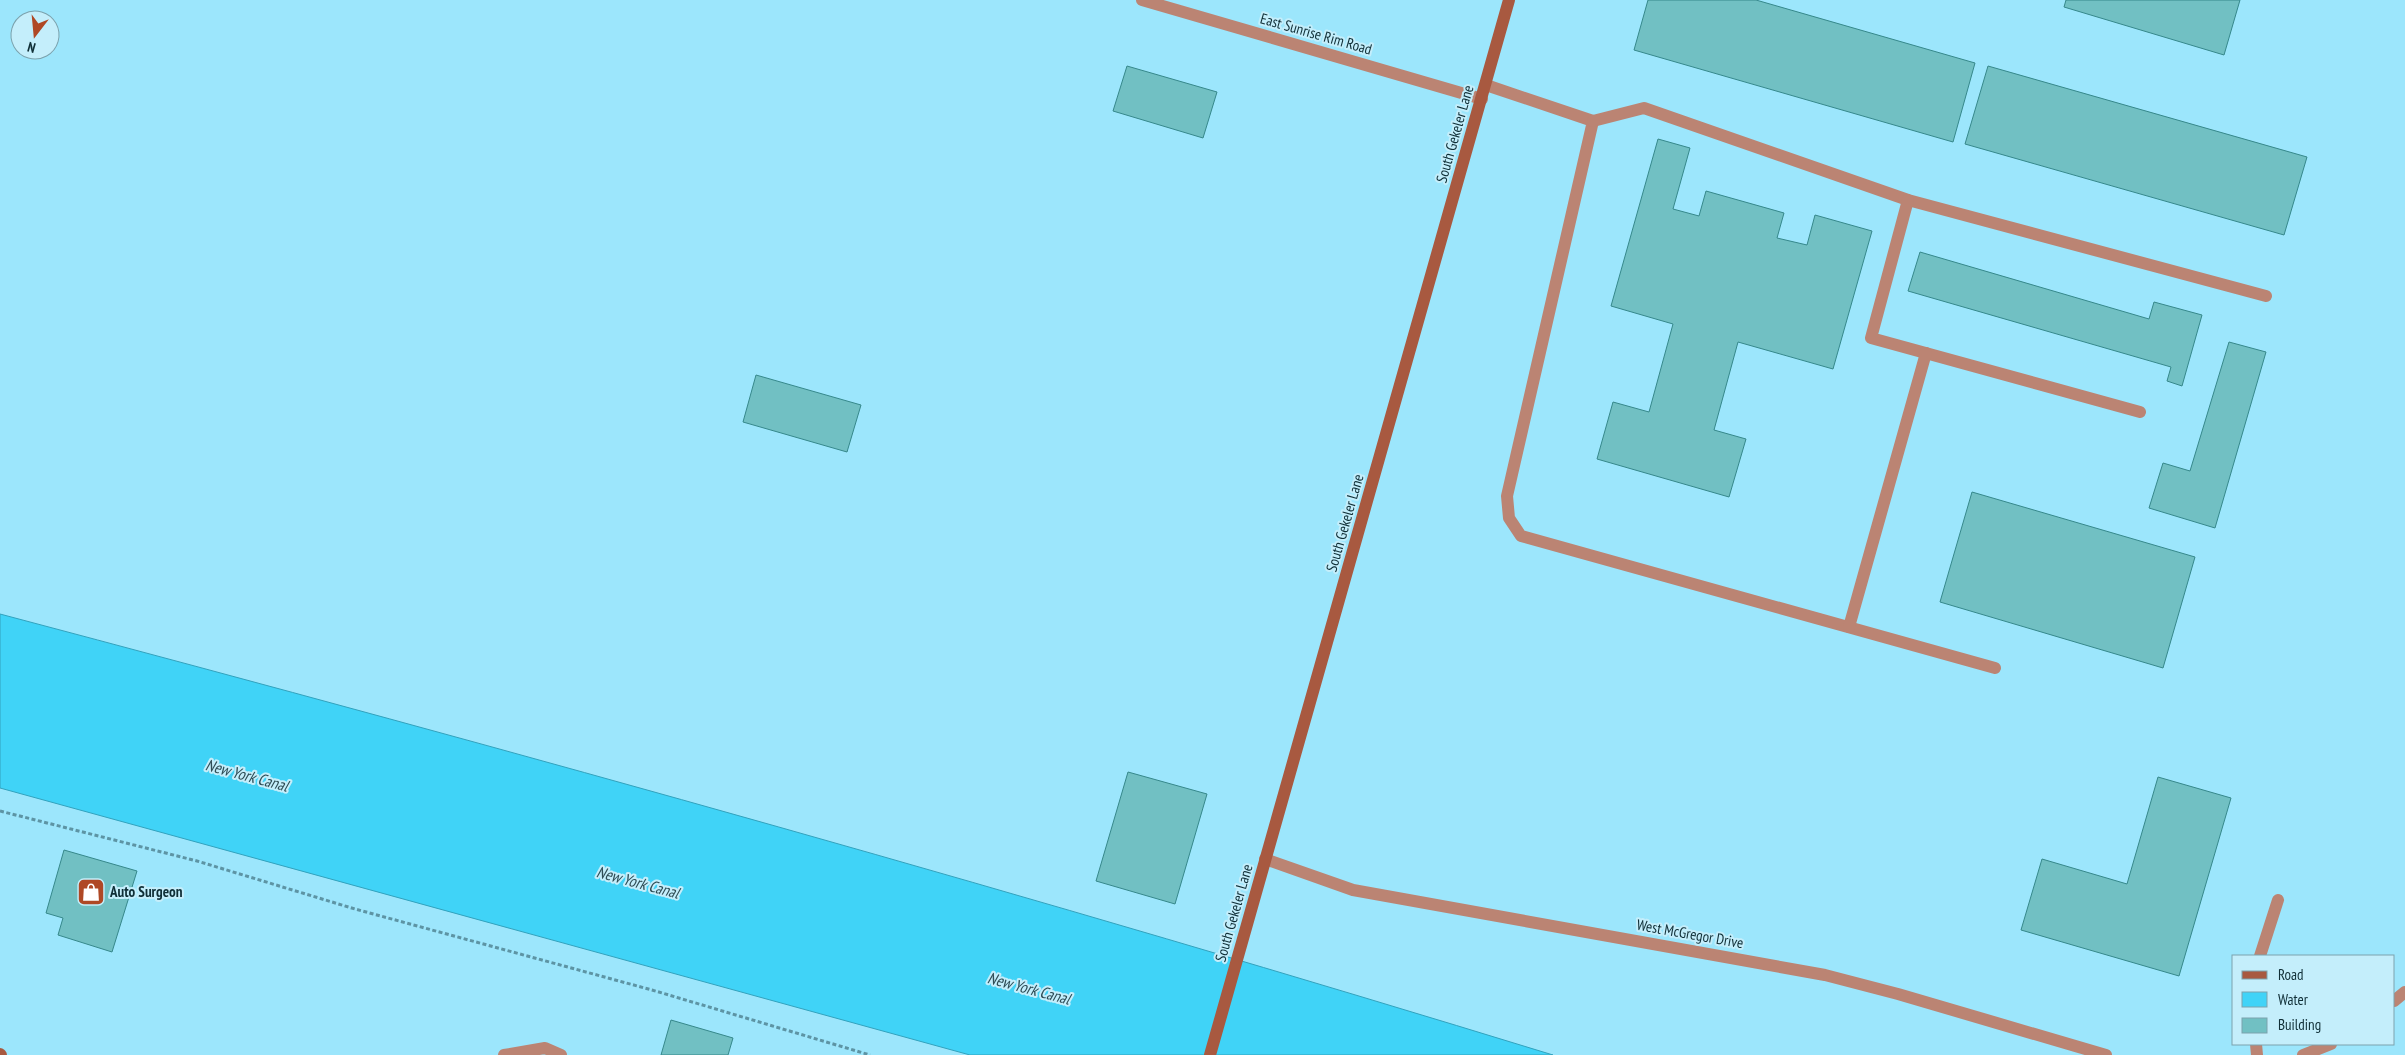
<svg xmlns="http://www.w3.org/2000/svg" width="2405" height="1055" font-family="'PT Sans Narrow',sans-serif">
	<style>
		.water { fill: #40d3f7; stroke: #32a2bd }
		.building { fill: #71c0c3; stroke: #36888b }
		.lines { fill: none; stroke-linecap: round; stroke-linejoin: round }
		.path { stroke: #5d94a4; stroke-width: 3; stroke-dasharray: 4 2.5; stroke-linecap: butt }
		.lane { stroke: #bb8473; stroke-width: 12 }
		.street { stroke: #bb8473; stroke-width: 12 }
		.secondary { stroke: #a85940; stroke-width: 12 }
		.labels { text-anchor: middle; stroke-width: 4; stroke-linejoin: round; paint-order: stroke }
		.street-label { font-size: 15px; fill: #102f37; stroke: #c4eefb }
		.poi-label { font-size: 15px; font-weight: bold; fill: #102f37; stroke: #c4eefb; text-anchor: start }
		.water-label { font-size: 16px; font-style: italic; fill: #2f4d56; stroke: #c4eefb }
	</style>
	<rect width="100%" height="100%" fill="#9ce6fc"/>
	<path class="water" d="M0 614C520 752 1039 897 1553 1055H970L0 788Z"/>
	<g class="building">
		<path d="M1648 0H1756L1975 63 1953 142 1634 50Z"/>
		<path d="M2066 0H2240L2224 55 2064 7Z"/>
		<path d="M1127 66 1217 92 1203 138 1113 111Z"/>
		<path d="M1988 66 2307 157 2284 235 1965 144Z"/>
		<path d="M1658 139 1690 148 1673 209 1699 216 1706 191 1784 213 1777 238 1807 245 1815 215 1872 231 1833 369 1738 342 1714 430 1746 439 1729 497 1597 459 1613 402 1649 412 1673 324 1611 306Z"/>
		<path d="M1920 252 2149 319 2154 302 2202 315 2182 386 2167 381 2171 367 1908 291Z"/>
		<path d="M2229 342 2266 352 2215 528 2149 508 2163 463 2190 471Z"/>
		<path d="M756 375 861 405 847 452 743 422Z"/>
		<path d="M1972 492 2195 557 2163 668 1940 602Z"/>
		<path d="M1128 772 1207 794 1175 904 1096 881Z"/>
		<path d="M2158 777 2231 798 2179 976 2021 930 2042 859 2127 884Z"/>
		<path d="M64 850 137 871 112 952 58 935 63 918 46 913Z"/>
		<path d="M671 1020 733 1038 728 1055H661Z"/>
	</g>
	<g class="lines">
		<path class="path" d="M0 811 197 861 355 909 652 990 870 1055"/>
		<g class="lane">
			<path d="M1486 85 1593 121 1507 496 1509 518 1521 536 1995 668"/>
			<path d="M1593 121 1644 108 1908 200 2266 296"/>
			<path d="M1908 200 1871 338 2140 412"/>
			<path d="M1849 627 1926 353"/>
			<path d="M2260 956 2278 900"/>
			<path d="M2256 1044 2257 1055"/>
			<path d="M504 1055 545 1048 561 1055"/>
		</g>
		<g class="street">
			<path d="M1142 0 1482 99"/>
			<path d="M1265 859 1353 890 1825 975 1898 994 2106 1055"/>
			<path d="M2394 1001 2405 992"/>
			<path d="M2303 1055 2331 1044"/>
		</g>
		<g class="secondary">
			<path d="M0 1054 1 1055"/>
			<path d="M1210 1055 1509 0"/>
		</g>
	</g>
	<defs>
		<g id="shop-square" transform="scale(1.4375)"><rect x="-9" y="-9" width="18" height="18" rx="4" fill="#af4825" stroke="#c4eefb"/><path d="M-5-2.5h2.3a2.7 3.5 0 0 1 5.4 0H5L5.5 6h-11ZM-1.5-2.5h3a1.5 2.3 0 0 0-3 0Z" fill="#fff"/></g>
	</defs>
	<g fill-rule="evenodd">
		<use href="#shop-square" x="91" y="892"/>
	</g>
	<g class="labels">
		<g class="street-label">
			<text transform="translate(1316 34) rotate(16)" y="5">East Sunrise Rim Road</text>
			<text transform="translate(1455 134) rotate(-74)" y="5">South Gekeler Lane</text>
			<text transform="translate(1345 523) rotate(-74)" y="5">South Gekeler Lane</text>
			<text transform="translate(1234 913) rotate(-74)" y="5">South Gekeler Lane</text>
			<text transform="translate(1690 934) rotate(10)" y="5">West McGregor Drive</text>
		</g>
		<g class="poi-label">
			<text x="110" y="897">Auto Surgeon</text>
		</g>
		<g class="water-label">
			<text transform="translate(247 775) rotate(15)" y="6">New York Canal</text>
			<text transform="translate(638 882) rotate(15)" y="6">New York Canal</text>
			<text transform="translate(1029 988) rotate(15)" y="6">New York Canal</text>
		</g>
	</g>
	<rect x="2232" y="955" width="162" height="90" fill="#c4eefb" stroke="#7ca2ad"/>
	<rect x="2242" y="971" width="25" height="8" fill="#a85940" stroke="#7ca2ad"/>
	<text x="2278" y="980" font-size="15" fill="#102f37">Road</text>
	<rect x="2242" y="992" width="25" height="15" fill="#40d3f7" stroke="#7ca2ad"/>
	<text x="2278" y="1005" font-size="15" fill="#102f37">Water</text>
	<rect x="2242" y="1018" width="25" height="15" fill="#71c0c3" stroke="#7ca2ad"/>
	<text x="2278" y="1030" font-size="15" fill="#102f37">Building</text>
	<g transform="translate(35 35) rotate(196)"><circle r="24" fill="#c4eefb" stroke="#7ca2ad"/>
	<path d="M0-4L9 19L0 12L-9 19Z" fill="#af4825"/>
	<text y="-8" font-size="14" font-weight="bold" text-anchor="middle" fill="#102f37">N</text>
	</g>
</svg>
